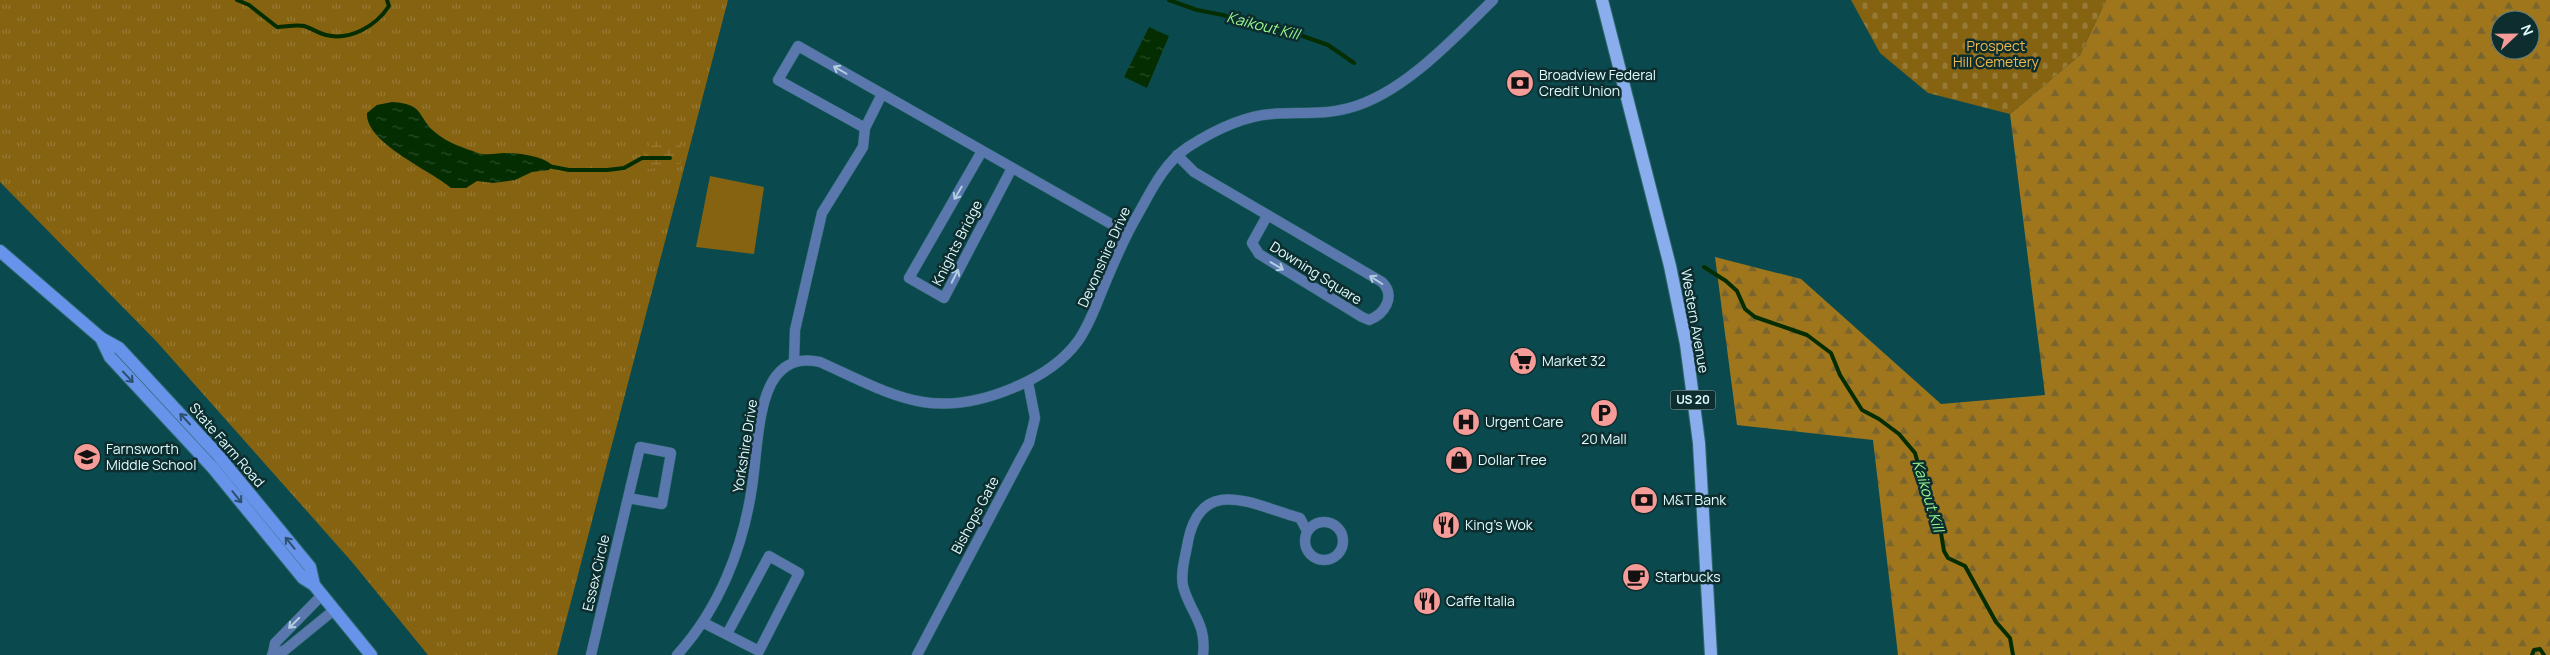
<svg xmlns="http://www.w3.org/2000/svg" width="2550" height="655" font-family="Manrope,sans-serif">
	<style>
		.grass { fill: url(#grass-tufts) }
		.forest { fill: url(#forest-firs); fill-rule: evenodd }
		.wetland { fill: url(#wetland-marsh) }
		.cemetery { fill: url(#cemetery-stones) }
		.pitch { fill: #866311 }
		.water { fill: url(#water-ripples) }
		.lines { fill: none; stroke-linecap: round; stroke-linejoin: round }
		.stream { stroke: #042e02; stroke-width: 4 }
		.street-casing { stroke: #306a6e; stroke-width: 11 }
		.secondary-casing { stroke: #306a6e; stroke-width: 14 }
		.primary-casing { stroke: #306a6e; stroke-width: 14 }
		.street { stroke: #5a78ad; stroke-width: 10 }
		.secondary { stroke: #6794ea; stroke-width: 12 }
		.primary { stroke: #8aadee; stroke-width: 12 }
		.oneway { stroke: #b0cde1 }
		.oneway2 { stroke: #2c5170 }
		.labels { text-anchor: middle; stroke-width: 5; stroke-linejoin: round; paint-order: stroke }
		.shield { fill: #0d2d2f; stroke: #a0bdbf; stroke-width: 1 }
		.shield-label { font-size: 12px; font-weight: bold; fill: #dffbfd }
		.park-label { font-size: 14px; fill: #eeb94e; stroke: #0d2d2f }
		.poi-label { font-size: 14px; fill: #dffbfd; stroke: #0d2d2f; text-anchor: start }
		.street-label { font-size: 14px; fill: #dffbfd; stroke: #0d2d2f }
		.water-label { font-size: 15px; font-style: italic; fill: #97f98e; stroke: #0d2d2f }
	</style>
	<defs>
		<pattern id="grass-tufts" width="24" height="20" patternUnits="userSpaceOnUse" patternTransform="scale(1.25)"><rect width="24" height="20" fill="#866311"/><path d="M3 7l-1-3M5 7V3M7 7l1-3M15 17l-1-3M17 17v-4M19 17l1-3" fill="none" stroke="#977a35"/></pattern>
		<pattern id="forest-firs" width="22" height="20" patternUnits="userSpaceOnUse" patternTransform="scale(1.25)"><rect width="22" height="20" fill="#9f761c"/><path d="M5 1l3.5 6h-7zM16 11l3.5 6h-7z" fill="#7a652f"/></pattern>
		<pattern id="wetland-marsh" width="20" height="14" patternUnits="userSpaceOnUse" patternTransform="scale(1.25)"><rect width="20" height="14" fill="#866311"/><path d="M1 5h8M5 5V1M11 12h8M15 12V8" fill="none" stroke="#977a35"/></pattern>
		<pattern id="cemetery-stones" width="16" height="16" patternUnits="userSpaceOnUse" patternTransform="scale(1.25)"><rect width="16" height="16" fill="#866311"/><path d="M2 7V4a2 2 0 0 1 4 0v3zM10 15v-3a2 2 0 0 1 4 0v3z" fill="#977a35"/></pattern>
		<pattern id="water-ripples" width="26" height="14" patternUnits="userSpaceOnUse" patternTransform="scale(1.25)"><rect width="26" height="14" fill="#042e02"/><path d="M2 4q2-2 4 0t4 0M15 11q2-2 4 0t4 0" fill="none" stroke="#284d28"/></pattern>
	</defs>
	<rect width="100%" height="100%" fill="#0a4a4e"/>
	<path class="grass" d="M0 0H728L557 655H428L352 562 157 342 0 182Z"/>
	<path class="forest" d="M2106 0H2550V655H1898L1873 440 1737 425 1715 257 1801 279 1941 404 2045 395 2010 114 2080 55ZM2500 20H2530V50H2500Z"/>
	<path class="wetland" d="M652 140H680L681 163 664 168 646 169 644 153Z"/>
	<path class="cemetery" d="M1851 0H2106L2080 55 2010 114 1928 93 1880 53Z"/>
	<path class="pitch" d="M710 176 764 187 754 254 696 247Z"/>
	<g class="water">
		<path d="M1149 27 1169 36 1147 88 1124 77Z"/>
		<path d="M392 102C426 104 416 117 436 133 448 143 464 148 478 153 488 156 495 153 505 153 519 153 542 156 552 165L549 170 532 172 515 180 493 183 477 181 466 188H451C430 170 365 143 367 113L377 105Z"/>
	</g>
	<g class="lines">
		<g class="stream">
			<path d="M237 0 249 5 277 27C285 27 296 24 304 26 311 28 318 33 326 35 350 41 376 26 389 6L387 0"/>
			<path d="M1169 0 1197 10 1223 15 1246 23 1297 34 1328 45 1354 63"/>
			<path d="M548 166 569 170H607L624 168 642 158H670"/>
			<path d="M1704 267 1726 281 1737 291 1745 309 1755 317 1807 335 1831 353 1840 375 1862 410 1879 419 1899 434 1915 453 1928 499 1940 527 1944 551 1948 558 1965 566 1996 622 2010 638 2013 655"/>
			<path d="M2532 655 2534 650 2540 649 2544 655"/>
		</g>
		<g class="street-casing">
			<g id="street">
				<path d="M882 94 865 128 778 80 798 46 1127 233"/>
				<path d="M982 151 909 278 944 298 1012 168"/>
				<path d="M1177 155 1194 172 1382 282C1396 296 1385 314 1369 320L1362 317 1259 254 1252 243 1267 216"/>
				<path d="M794 361 795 330 822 213 863 147 865 128"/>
				<circle cx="1324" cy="541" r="19"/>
				<path d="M704 623 759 651 799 573 769 556 727 634"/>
				<path d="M273 653 275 643 322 595"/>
				<path d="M272 655 285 650 334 610"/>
				<path d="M591 655 640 447 671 453 662 504 628 498"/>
				<path d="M677 655C719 609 743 548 752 487 757 456 757 401 776 376 788 361 802 358 820 362 893 395 932 422 1013 388 1037 378 1062 363 1078 341 1090 324 1096 305 1104 286 1114 262 1124 238 1137 216 1151 191 1164 163 1188 147 1213 131 1242 116 1272 114 1298 112 1324 115 1349 108 1403 94 1454 38 1493 0"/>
				<path d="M917 655 1029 443 1035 418 1028 382"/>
				<path d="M1203 655C1207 623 1190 613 1183 586 1180 571 1186 555 1188 541 1202 473 1255 506 1300 518L1307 531"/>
			</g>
		</g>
		<g class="secondary-casing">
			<g id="secondary">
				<path d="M0 251 101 338 119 348 217 454 310 567 314 585"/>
				<path d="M101 338 110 357 213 468 303 578 314 585 371 655"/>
			</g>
		</g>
		<g class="primary-casing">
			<path id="primary" d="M1602 0 1670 266 1686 344 1699 443 1711 655"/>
		</g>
		<use href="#street" class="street"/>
		<use href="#secondary" class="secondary"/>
		<use href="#primary" class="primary"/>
	</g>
	<defs><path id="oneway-shaft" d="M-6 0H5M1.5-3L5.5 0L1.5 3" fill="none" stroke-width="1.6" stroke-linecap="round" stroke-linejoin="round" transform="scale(1.25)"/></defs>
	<g class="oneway">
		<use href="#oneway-shaft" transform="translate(840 70) rotate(-150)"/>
		<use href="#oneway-shaft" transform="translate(958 193) rotate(120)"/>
		<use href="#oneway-shaft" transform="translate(1277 266) rotate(31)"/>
		<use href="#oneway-shaft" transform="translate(955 276) rotate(-63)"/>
		<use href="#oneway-shaft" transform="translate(1376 280) rotate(-148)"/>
		<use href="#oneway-shaft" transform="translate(294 623) rotate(135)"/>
	</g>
	<g class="oneway2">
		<use href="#oneway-shaft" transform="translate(128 377) rotate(47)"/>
		<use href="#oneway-shaft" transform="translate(185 419) rotate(-133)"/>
		<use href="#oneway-shaft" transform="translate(237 497) rotate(51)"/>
		<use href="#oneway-shaft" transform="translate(290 543) rotate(-129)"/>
	</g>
	<defs>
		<g id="bank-disc" transform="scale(1.4375)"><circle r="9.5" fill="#f59b98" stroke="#0d2d2f"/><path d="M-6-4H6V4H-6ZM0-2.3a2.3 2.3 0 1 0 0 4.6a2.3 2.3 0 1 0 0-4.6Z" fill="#111"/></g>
		<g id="supermarket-disc" transform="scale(1.4375)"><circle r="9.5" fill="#f59b98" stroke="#0d2d2f"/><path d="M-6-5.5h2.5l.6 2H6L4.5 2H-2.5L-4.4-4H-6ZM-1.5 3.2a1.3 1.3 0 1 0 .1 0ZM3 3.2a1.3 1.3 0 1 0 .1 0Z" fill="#111"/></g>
		<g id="parking-disc" transform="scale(1.4375)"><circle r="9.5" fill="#f59b98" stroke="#0d2d2f"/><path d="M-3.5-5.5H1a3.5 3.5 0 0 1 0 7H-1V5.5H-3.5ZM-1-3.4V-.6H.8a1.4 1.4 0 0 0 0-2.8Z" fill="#111"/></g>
		<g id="hospital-disc" transform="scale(1.4375)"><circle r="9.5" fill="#f59b98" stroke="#0d2d2f"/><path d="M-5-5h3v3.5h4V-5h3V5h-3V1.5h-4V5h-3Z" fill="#111"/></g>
		<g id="school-disc" transform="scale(1.4375)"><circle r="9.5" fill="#f59b98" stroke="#0d2d2f"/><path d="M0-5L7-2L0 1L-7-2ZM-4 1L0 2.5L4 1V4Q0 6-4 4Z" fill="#111"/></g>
		<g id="shop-disc" transform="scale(1.4375)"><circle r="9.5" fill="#f59b98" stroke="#0d2d2f"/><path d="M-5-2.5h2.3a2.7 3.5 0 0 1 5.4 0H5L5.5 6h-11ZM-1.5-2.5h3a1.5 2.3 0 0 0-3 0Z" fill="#111"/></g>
		<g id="restaurant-disc" transform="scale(1.4375)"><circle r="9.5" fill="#f59b98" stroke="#0d2d2f"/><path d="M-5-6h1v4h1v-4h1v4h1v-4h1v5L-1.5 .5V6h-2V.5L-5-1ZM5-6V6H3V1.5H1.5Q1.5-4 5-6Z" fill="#111"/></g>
		<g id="cafe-disc" transform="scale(1.4375)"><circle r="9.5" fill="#f59b98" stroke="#0d2d2f"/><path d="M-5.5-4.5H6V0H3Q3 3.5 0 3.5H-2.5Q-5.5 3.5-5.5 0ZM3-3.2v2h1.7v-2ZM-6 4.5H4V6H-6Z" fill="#111"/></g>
	</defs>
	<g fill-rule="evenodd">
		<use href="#bank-disc" x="1520" y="83"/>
		<use href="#supermarket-disc" x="1523" y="361"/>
		<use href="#parking-disc" x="1604" y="413"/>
		<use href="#hospital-disc" x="1466" y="422"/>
		<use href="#school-disc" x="87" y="457"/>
		<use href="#shop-disc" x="1459" y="460"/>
		<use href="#bank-disc" x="1644" y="500"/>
		<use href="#restaurant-disc" x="1446" y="525"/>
		<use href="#cafe-disc" x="1636" y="577"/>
		<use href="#restaurant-disc" x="1427" y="601"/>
	</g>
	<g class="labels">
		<rect class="shield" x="1670.5" y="390.5" width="45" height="19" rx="4"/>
		<g class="shield-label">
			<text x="1693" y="404">US 20</text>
		</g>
		<g class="park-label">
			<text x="1996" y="51">Prospect<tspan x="1996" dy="16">Hill Cemetery</tspan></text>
		</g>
		<g class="poi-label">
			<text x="1539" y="80">Broadview Federal<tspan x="1539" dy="16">Credit Union</tspan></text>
			<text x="1542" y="366">Market 32</text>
			<text x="1485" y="427">Urgent Care</text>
			<text x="1604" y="444" text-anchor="middle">20 Mall</text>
			<text x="106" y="454">Farnsworth<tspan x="106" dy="16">Middle School</tspan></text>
			<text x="1478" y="465">Dollar Tree</text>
			<text x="1663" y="505">M&amp;T Bank</text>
			<text x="1465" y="530">King’s Wok</text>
			<text x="1655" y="582">Starbucks</text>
			<text x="1446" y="606">Caffe Italia</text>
		</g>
		<g class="street-label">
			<text transform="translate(957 243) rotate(-63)" y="5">Knights Bridge</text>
			<text transform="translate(1104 257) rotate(-66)" y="5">Devonshire Drive</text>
			<text transform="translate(1316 273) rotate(32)" y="5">Downing Square</text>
			<text transform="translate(1695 321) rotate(80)" y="5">Western Avenue</text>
			<text transform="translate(227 445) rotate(49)" y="5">State Farm Road</text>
			<text transform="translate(745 446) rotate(-81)" y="5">Yorkshire Drive</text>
			<text transform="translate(975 515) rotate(-62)" y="5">Bishops Gate</text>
			<text transform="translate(596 573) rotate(-77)" y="5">Essex Circle</text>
		</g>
		<g class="water-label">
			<text transform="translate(1263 26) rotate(14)" y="5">Kaikout Kill</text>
			<text transform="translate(1928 496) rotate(73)" y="5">Kaikout Kill</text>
		</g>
	</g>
	<g transform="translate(2515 35) rotate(68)"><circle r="24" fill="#0d2d2f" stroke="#617f81"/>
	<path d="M0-4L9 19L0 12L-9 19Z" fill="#f59b98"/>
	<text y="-8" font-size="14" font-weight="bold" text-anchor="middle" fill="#dffbfd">N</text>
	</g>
</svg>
